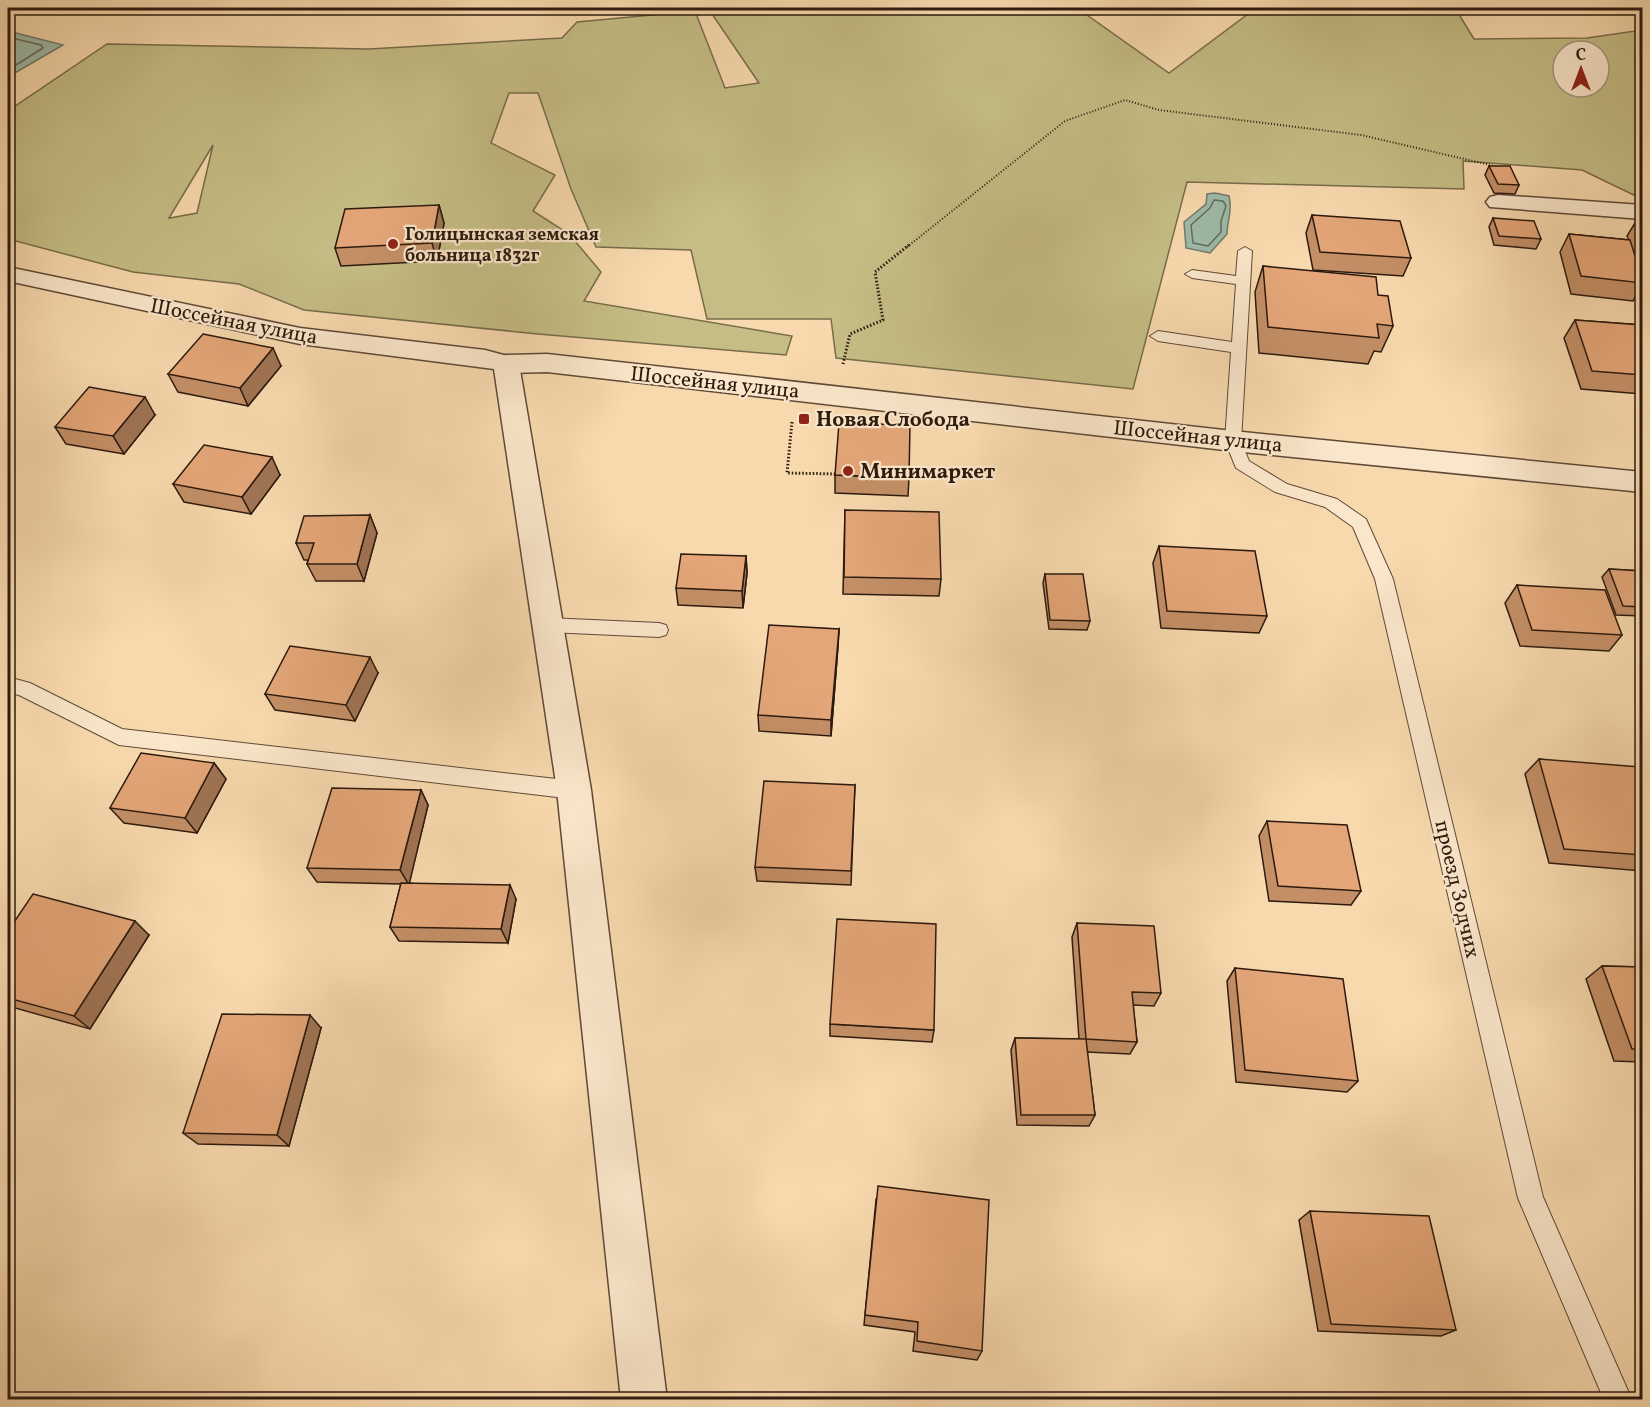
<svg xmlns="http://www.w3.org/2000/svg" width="1650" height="1407" font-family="Vollkorn,serif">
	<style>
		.green { fill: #c5bd85; stroke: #786c4a; stroke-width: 1.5; fill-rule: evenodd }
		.water { fill: #9dbaa8; stroke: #707a6a; stroke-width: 1.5 }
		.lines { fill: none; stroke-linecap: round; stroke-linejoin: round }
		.shore { stroke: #646a5b; stroke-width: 1.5 }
		.service-casing { stroke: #5f4a36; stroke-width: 2 }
		.minor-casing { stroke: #5f4a36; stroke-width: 3 }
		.tertiary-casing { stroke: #5f4a36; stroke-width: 3 }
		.path-far1 { stroke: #2c1a0e; stroke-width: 2; stroke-dasharray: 1 2; stroke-linecap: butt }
		.path { stroke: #2c1a0e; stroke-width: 3; stroke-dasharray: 1.5 2; stroke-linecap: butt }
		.service { fill: #fae6ca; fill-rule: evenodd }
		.minor { fill: #fae6ca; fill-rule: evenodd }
		.tertiary { fill: #fae6ca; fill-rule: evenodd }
		.wall { fill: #c48f67; stroke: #2c1a0e; stroke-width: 1.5 }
		.shaded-wall { fill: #a07454; stroke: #2c1a0e; stroke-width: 1.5 }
		.building { fill: #e4a678; stroke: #2c1a0e; stroke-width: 1.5 }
		.poi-dot { fill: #8f2418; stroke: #fae6ca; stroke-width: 2 }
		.labels { text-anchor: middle; stroke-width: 4.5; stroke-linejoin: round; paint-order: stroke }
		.far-poi-label { font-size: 18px; font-weight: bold; fill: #2c1a0e; stroke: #fae6ca; text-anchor: start }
		.street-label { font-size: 21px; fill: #2c1a0e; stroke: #fae6ca }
		.poi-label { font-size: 21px; font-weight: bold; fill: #2c1a0e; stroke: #fae6ca; text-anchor: start }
	</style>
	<rect width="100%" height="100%" fill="#f8d9ae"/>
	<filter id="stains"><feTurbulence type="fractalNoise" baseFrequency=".00333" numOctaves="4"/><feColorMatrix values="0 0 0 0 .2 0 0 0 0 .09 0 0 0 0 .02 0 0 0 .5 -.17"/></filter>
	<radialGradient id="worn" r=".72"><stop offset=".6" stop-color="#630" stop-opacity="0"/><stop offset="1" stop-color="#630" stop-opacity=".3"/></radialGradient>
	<path class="green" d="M708 8H1077L1169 73 1256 8H1455L1474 39 1587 38 1642 30V199L1582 170 1463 161 1464 189 1187 182 1133 389 836 358 831 319H707L691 250 596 247 571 189 538 93H509L491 143 555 175 533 211 569 234 601 272 584 301 792 336 786 355 538 334 304 310 239 284 133 272 8 239V111L107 44 369 49 562 38 577 22 695 11 725 88 759 83ZM1563 51H1599V87H1563ZM213 145 197 213 170 218H169Z"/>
	<g class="water">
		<path d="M8 31 63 45 8 77Z"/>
		<path d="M1215 193 1229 196C1233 210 1227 221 1227 234L1210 253 1186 248 1184 222 1206 204 1207 194Z"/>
	</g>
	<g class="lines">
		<g class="shore">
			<path d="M8 37 41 45 43 48 8 70"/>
			<path d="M1214 200 1223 201 1226 206 1221 221V232L1208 246 1193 243 1191 225 1210 208Z"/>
		</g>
		<g class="service-casing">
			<g id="service">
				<path d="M1245 247 1252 251 1241 441 1249 461 1287 484 1337 499 1366 519 1393 579 1543 1197 1632 1400H1604L1518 1198 1375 579 1353 527 1325 507 1275 492 1236 468 1225 441 1231 352 1158 341 1150 336 1158 331 1232 342 1236 284 1192 278 1185 274 1192 270 1236 276 1238 251Z"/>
				<path d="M548 618 659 623 666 625 668 630 666 635 659 637 548 632 541 630 539 625 541 620Z"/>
				<path d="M8 677 30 683 122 729 574 781 581 784 584 790 581 796 574 799 119 745 19 695 8 693Z"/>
			</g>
		</g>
		<g class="minor-casing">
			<g id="minor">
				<path d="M1498 195 1642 205V219L1490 207 1486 202 1490 197Z"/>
				<path d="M547 354 1233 431 1642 472V492L1233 451 547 372 506 373 497 370 493 364 497 358 506 355Z"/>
			</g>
		</g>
		<g class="tertiary-casing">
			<path id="tertiary" d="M8 267 300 328 485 350 515 358 519 364 591 790 667 1400H621L557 790 494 369 300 344 8 281Z"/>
		</g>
		<path class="path-far1" d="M907 247 1065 121 1125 100 1159 110 1361 135 1499 167"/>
		<g class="path">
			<path d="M843 364 850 334 883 320 875 272 909 245"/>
			<path d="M792 422 787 473 837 474"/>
		</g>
		<use href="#service" class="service"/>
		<use href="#minor" class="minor"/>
		<use href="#tertiary" class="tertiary"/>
	</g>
	<g class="wall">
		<path d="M1489 166 1519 185 1515 194 1494 193 1485 175Z"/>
		<path d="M439 205 444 223 437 261 341 266 335 248Z"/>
		<path d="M1312 215 1411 258 1403 276 1313 270 1306 233Z"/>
		<path d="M1493 218 1541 239 1536 249 1494 245 1489 227Z"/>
		<path d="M1638 218H1642V274L1635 256 1642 278V286L1633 301 1571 294 1560 252 1569 234 1629 240 1627 236Z"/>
		<path d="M1263 266 1378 295 1393 326 1381 352 1374 351 1368 364 1259 353 1255 292Z"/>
		<path d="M1575 320 1642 325V394L1581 389 1564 338Z"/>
		<path d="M281 366 248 406 178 392 168 374Z"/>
		<path d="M155 415 124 454 66 444 55 427Z"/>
		<path d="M280 475 251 514 184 502 173 484Z"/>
		<path d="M835 475 909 478 908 496 835 493Z"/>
		<path d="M845 510 941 579 939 596 843 594Z"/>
		<path d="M370 515 377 533 364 581H316L307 564 308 560H304L296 543Z"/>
		<path d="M1159 546 1267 616 1259 633 1161 628 1153 563Z"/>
		<path d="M746 556 747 573 743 608 678 605 676 588Z"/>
		<path d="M1609 569 1642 571V616L1616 615 1602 577Z"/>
		<path d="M1045 574 1090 621 1087 630 1049 629 1043 583Z"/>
		<path d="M1517 585 1622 635 1609 651 1520 646 1505 603Z"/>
		<path d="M839 629 838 646 831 736 759 731 758 715Z"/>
		<path d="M378 673 355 721 275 710 265 694Z"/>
		<path d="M1539 759 1642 774V871L1549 863 1525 774Z"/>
		<path d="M214 763 226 779 197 833 124 823 110 808Z"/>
		<path d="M855 785 851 885 757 881 755 867Z"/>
		<path d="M421 790 428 805 409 883 516 899 508 943 399 941 390 927 401 884 317 882 307 868Z"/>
		<path d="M1267 821 1361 891 1351 905 1269 901 1259 836Z"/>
		<path d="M1077 923 1161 993 1154 1006 1133 1005 1137 1042 1130 1054 1087 1052 1095 1115 1089 1126 1017 1125 1011 1050 1015 1038 1079 1039 1072 937Z"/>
		<path d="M8 931 149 935 90 1029 8 1006Z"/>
		<path d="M1602 966 1642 967V1062L1614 1061 1586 979Z"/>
		<path d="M1235 968 1358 1081 1347 1092 1236 1082 1227 981Z"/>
		<path d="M830 1024 934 1030 932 1042 830 1036Z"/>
		<path d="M321 1028 289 1146 198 1144 183 1133Z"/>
		<path d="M876 1200 982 1351 977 1360 913 1351 915 1332 864 1325Z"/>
		<path d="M1310 1211 1456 1330 1441 1336 1318 1331 1299 1220Z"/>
	</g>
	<g class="shaded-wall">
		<path d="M439 205 444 223 437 261 432 243Z"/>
		<path d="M273 348 281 366 248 406 240 388Z"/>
		<path d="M145 397 155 415 124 454 113 436Z"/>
		<path d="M272 457 280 475 251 514 242 497Z"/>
		<path d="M370 515 377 533 364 581 357 564Z"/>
		<path d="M746 556 747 573 743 608 742 591Z"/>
		<path d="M839 629 838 646 831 736V720Z"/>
		<path d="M370 657 378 673 355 721 346 705Z"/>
		<path d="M214 763 226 779 197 833 185 818Z"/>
		<path d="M421 790 428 805 409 885 400 870Z"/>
		<path d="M510 885 516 899 508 943 501 929Z"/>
		<path d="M135 921 149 935 90 1029 74 1016Z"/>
		<path d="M310 1015 321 1028 289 1146 277 1135Z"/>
	</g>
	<g class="building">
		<path d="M1489 166H1510L1519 185 1498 184Z"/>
		<path d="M439 205 432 243 335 248 345 209Z"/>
		<path d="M1312 215 1400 221 1411 258 1320 252Z"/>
		<path d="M1493 218 1534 221 1541 239 1499 236Z"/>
		<path d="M1638 218H1642V229Z"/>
		<path d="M1569 234 1630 240 1642 278V283L1581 276Z"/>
		<path d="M1263 266 1376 277 1378 295 1388 296 1393 326 1377 324 1379 338 1268 327Z"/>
		<path d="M1575 320 1642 325V375L1592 371Z"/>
		<path d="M203 334 273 348 240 388 168 374Z"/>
		<path d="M89 387 145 397 113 436 55 427Z"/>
		<path d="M839 423 910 425 909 478 835 475Z"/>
		<path d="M204 445 272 457 242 497 173 484Z"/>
		<path d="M845 510 939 512 941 579 844 577Z"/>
		<path d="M370 515 357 564H307L314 543H296L304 516Z"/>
		<path d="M1159 546 1255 551 1267 616 1167 611Z"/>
		<path d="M681 554 746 556 742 591 676 588Z"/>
		<path d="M1609 569 1642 571V607L1623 606Z"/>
		<path d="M1045 574H1083L1090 621 1050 620Z"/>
		<path d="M1517 585 1605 590 1622 635 1532 630Z"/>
		<path d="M769 625 839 629 831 720 758 715Z"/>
		<path d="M290 646 370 657 346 705 265 694Z"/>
		<path d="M141 753 214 763 185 818 110 808Z"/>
		<path d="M1539 759 1640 767 1642 774V855L1564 849Z"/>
		<path d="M764 781 855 785 851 871 755 867Z"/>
		<path d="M332 788 421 790 400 870 307 868Z"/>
		<path d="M1267 821 1347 825 1361 891 1278 886Z"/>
		<path d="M401 883 510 885 501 929 390 927Z"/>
		<path d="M33 894 135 921 74 1016 8 998V931Z"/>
		<path d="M837 919 936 924 934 1030 830 1024Z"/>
		<path d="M1077 923 1154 926 1161 993 1132 992 1137 1042 1086 1039Z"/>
		<path d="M1602 966 1642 967V1049H1632Z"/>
		<path d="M1235 968 1343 979 1358 1081 1245 1070Z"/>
		<path d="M222 1014 310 1015 277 1135 183 1133Z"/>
		<path d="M1015 1038 1086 1039 1095 1115H1021Z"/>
		<path d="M878 1186 989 1200 982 1351 917 1341 918 1322 865 1315Z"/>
		<path d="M1310 1211 1429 1216 1456 1330 1331 1324Z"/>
	</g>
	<g class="poi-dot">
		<circle cx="393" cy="244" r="6"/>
		<rect x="798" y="413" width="12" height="12" rx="3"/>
		<circle cx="848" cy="471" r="6"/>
	</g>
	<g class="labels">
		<g class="far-poi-label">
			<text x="405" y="240">Голицынская земская<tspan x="405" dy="21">больница 1832г</tspan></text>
		</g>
		<g class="street-label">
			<text transform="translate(234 321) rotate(11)" y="7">Шоссейная улица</text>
			<text transform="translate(715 382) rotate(6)" y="7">Шоссейная улица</text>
			<text transform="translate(1198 436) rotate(6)" y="7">Шоссейная улица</text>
			<text transform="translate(1458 889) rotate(77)" y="7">проезд Зодчих</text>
		</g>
		<g class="poi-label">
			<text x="816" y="426">Новая Слобода</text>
			<text x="860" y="478">Минимаркет</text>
		</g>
	</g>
	<rect width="1650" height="1407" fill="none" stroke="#f8d9ae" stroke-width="30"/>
	<rect x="9" y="9" width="1632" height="1389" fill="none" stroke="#2c1a0e" stroke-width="3"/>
	<rect x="15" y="15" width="1620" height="1377" fill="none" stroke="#2c1a0e" stroke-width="1.5"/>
	<g transform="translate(1581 69)"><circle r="28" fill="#fae6ca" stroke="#a8947f" stroke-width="1.5"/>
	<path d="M0-4.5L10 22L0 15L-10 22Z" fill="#8f2418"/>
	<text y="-9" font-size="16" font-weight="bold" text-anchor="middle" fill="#2c1a0e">С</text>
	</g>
	<rect width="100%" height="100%" filter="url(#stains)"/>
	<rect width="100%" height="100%" fill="url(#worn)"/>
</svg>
